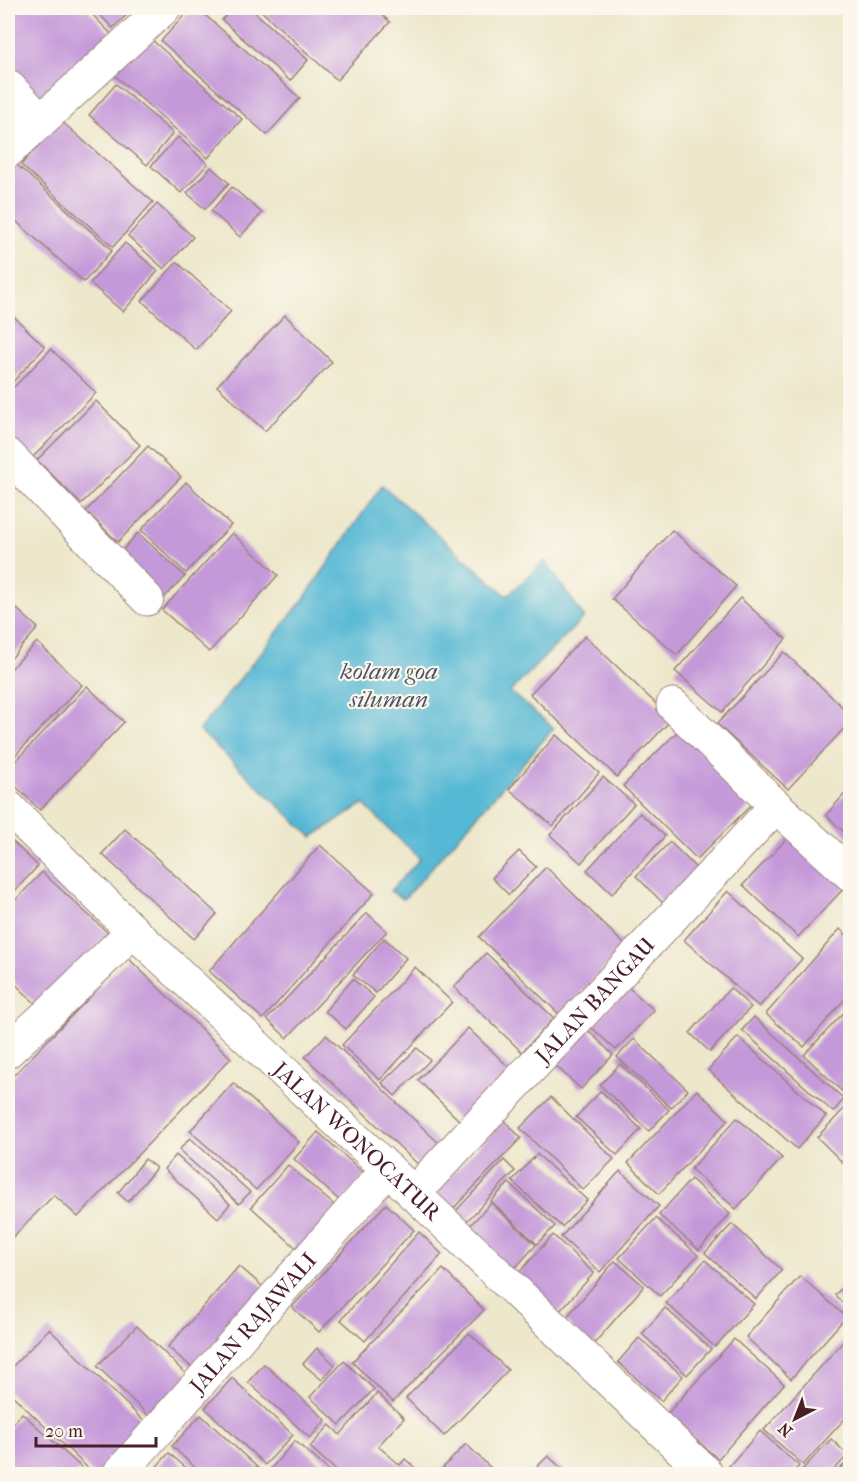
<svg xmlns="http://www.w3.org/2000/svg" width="858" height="1482" font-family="'IM FELL French Canon',serif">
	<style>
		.water { fill: #55b8d4; stroke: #506c80; stroke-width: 1.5 }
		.building { fill: #c499d9 }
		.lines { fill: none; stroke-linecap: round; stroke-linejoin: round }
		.street-casing { stroke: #9c837b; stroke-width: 35 }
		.secondary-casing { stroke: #9c837b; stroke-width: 35 }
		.street { stroke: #fff; stroke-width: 33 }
		.secondary { stroke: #fff; stroke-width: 33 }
		.labels { text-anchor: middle; stroke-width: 4.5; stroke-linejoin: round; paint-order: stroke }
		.street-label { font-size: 22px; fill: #4a1f2b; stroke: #fbf7ec }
		.water-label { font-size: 24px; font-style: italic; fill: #4e5566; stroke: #fbf7ec }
	</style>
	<rect width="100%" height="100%" fill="#fbf7ec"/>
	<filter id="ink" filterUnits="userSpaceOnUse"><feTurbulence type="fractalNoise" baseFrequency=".0167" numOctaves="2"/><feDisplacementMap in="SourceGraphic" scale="12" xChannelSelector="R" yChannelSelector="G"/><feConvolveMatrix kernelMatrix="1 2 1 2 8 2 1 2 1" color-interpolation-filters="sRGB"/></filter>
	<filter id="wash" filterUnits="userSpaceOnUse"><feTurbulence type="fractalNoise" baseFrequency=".008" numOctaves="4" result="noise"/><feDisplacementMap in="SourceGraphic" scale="24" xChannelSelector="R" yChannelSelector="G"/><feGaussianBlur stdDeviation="1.35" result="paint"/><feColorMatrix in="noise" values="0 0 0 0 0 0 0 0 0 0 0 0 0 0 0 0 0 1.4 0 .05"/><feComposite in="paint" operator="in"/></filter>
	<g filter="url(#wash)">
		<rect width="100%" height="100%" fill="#ede7cb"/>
		<path class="water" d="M382 485 507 596 545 561 584 617 510 692 554 728 404 899 390 891 420 859 363 804 312 837 199 730 303 600Z"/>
		<g id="blocks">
			<g class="building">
				<path d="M8 8H86L114 37 42 105 8 68Z"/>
				<path d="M93 8H134L113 28Z"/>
				<path d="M191 8H197L300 98 267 135 161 41Z"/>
				<path d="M233 8H250L308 60 290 81 222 20Z"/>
				<path d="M258 8H374L390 22 337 80Z"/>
				<path d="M144 33 242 119 208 158 110 71Z"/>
				<path d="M116 84 173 133 147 165 89 115Z"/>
				<path d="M60 120 153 202 113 247 21 165Z"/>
				<path d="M178 137 208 164 181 193 151 166Z"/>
				<path d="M16 164 112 250 84 282 8 214V173Z"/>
				<path d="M211 167 229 183 205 209 187 193Z"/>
				<path d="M232 187 262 213 240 237 211 211Z"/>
				<path d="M157 204 193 237 164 269 128 236Z"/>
				<path d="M125 243 158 271 123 312 90 283Z"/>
				<path d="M177 262 231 311 196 350 142 301Z"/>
				<path d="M8 311 45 347 8 387Z"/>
				<path d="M285 315 332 362 265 431 217 386Z"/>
				<path d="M51 349 96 393 28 462 8 442V393Z"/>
				<path d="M96 401 140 445 81 504 37 460Z"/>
				<path d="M148 446 181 477 118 542 86 511Z"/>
				<path d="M186 482 231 525 186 573 141 530Z"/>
				<path d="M672 530 736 586 677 655 612 599Z"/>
				<path d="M138 533 185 576 160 602 114 559Z"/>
				<path d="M232 533 278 575 209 652 162 610Z"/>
				<path d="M740 598 786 639 722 712 675 671Z"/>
				<path d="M8 601 38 628 8 662Z"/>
				<path d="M585 636 672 719 617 777 530 694Z"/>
				<path d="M37 642 82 685 8 763V672Z"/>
				<path d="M784 652 850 714V722L788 789 717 724Z"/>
				<path d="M87 686 124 722 40 810 8 779V769Z"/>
				<path d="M679 730 753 803 697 859 623 786Z"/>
				<path d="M556 735 599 773 553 826 509 789Z"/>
				<path d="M603 777 634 804 581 863 550 835Z"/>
				<path d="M850 788V838L826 815Z"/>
				<path d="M640 813 665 836 612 894 587 870Z"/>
				<path d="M125 829 217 914 194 939 102 854Z"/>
				<path d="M793 832 848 884 798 937 743 885Z"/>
				<path d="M8 837 38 866 8 898Z"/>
				<path d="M670 842 699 871 666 906 636 876Z"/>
				<path d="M320 845 374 893 263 1019 209 971Z"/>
				<path d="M519 851 536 867 509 895 492 878Z"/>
				<path d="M546 867 626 946 560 1015 479 937Z"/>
				<path d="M42 872 108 933 39 1007 8 977V908Z"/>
				<path d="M728 891 802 959 759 1007 684 940Z"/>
				<path d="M367 913 387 931 287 1038 267 1019Z"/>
				<path d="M840 929 850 938V993L804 1047 766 1014Z"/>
				<path d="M384 938 406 958 376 993 353 975Z"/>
				<path d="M486 953 554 1018 522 1052 454 987Z"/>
				<path d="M128 958 231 1058 78 1217 54 1195 8 1242V1081Z"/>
				<path d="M415 967 452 1002 380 1080 342 1045Z"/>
				<path d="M353 979 374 997 346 1029 325 1011Z"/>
				<path d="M628 987 654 1010 616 1050 591 1027Z"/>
				<path d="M730 988 751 1007 710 1052 690 1033Z"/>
				<path d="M850 1006V1090L846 1095 804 1055Z"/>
				<path d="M754 1017 844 1099 833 1112 742 1030Z"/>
				<path d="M468 1028 519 1077 468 1129 418 1080Z"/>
				<path d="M588 1030 613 1055 581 1089 555 1065Z"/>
				<path d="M326 1035 445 1149 425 1171 305 1057Z"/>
				<path d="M738 1037 826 1116 797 1149 708 1070Z"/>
				<path d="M634 1039 688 1090 671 1108 617 1057Z"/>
				<path d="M417 1048 430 1060 395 1096 382 1083Z"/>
				<path d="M620 1064 669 1110 649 1131 600 1085Z"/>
				<path d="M233 1083 299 1142 256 1190 190 1131Z"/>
				<path d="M697 1090 728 1120 659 1194 628 1163Z"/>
				<path d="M601 1091 641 1129 617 1155 576 1117Z"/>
				<path d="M551 1097 614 1159 583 1190 520 1128Z"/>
				<path d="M850 1103V1170L817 1137Z"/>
				<path d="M737 1118 782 1158 736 1209 691 1169Z"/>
				<path d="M504 1120 521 1138 453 1209 435 1192Z"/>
				<path d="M318 1132 366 1175 341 1202 294 1159Z"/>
				<path d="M190 1138 250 1192 239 1204 179 1150Z"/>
				<path d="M537 1154 587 1200 562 1227 512 1181Z"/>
				<path d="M176 1155 230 1204 218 1218 164 1169Z"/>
				<path d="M145 1159 156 1168 128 1202 118 1193Z"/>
				<path d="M504 1160 515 1171 464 1224 453 1214Z"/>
				<path d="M288 1165 341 1211 303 1254 251 1207Z"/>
				<path d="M620 1171 659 1206 600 1272 561 1237Z"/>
				<path d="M691 1179 730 1214 699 1250 659 1215Z"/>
				<path d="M509 1183 555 1226 537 1244 491 1201Z"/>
				<path d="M491 1203 536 1245 508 1276 463 1233Z"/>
				<path d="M386 1204 414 1230 319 1332 292 1307Z"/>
				<path d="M656 1218 698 1255 660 1296 619 1258Z"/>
				<path d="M732 1224 782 1270 756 1299 705 1253Z"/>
				<path d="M419 1232 442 1254 365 1341 341 1320Z"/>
				<path d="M553 1235 594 1273 558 1313 517 1275Z"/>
				<path d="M705 1260 754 1304 715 1347 666 1303Z"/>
				<path d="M615 1261 644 1286 592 1346 564 1320Z"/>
				<path d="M239 1266 269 1292 198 1373 168 1347Z"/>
				<path d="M443 1269 484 1310 393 1402 352 1362Z"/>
				<path d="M800 1276 846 1317 791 1379 746 1337Z"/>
				<path d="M850 1279V1311L835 1295Z"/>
				<path d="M665 1308 711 1349 687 1375 642 1334Z"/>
				<path d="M137 1326 192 1380 153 1420 97 1366Z"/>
				<path d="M49 1329 148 1425 100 1474H94L8 1391V1371Z"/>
				<path d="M469 1333 508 1370 444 1436 406 1398Z"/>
				<path d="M850 1334V1413L803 1465 764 1430Z"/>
				<path d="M639 1338 683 1376 661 1401 618 1362Z"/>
				<path d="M734 1339 784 1384 718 1459 667 1414Z"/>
				<path d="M317 1348 335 1365 322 1380 303 1364Z"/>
				<path d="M344 1361 374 1389 340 1425 310 1397Z"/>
				<path d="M264 1364 326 1420 310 1438 248 1382Z"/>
				<path d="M232 1378 293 1435 265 1465 205 1408Z"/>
				<path d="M377 1393 404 1418 378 1446 400 1465 405 1459 422 1474H340L310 1447 330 1425 340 1435Z"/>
				<path d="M22 1413 82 1468 76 1474H8V1429Z"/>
				<path d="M201 1415 260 1470 256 1474H202L172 1446Z"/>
				<path d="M760 1431 799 1466 791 1474H736L728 1467Z"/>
				<path d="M831 1439 848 1455 830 1474H798Z"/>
				<path d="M295 1441 333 1474H266Z"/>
				<path d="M466 1444 497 1474H437Z"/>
				<path d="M169 1453 193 1474H150Z"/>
				<path d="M548 1456 568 1474H530Z"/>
				<path d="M846 1463 850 1467V1474H835Z"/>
			</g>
		</g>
	</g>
	<g filter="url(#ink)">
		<use href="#blocks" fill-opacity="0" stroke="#9c837b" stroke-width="1.5"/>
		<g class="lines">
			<g class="street-casing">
				<g id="street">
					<path d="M8 86 40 120"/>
					<path d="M8 151 164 8"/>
					<path d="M8 455 147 599"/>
					<path d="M673 705 776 806 850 874"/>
					<path d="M8 1051 51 1011 133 931"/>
					<path id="s1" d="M413 1194 776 806"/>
					<path id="s2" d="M119 1474 388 1169"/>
				</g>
			</g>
			<g class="secondary-casing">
				<g id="secondary">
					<path id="s3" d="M8 807 133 931 388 1169 707 1474"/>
				</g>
			</g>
			<use href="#street" class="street"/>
			<use href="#secondary" class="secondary"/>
		</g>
	</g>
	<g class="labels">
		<g class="street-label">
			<text dy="8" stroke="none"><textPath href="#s1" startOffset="266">JALAN BANGAU</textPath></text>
			<text dy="8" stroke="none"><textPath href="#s3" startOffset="483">JALAN WONOCATUR</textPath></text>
			<text dy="8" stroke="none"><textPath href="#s2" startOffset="202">JALAN RAJAWALI</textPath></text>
		</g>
		<g class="water-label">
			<text x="389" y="679">kolam goa<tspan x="389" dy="28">siluman</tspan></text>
		</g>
	</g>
	<rect width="858" height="1482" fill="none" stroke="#fbf7ec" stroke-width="30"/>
	<g transform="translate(795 1419) rotate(222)" stroke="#fbf7ec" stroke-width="4.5" paint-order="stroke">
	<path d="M0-4.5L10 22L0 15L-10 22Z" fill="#4a1f2b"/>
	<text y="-9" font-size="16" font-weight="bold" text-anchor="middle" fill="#4a1f2b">N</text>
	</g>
	<path d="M36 1437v9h120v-9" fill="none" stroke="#4a1f2b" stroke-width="3"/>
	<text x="45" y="1437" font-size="18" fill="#4a1f2b" stroke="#fbf7ec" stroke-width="4.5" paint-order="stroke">20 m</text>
</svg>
